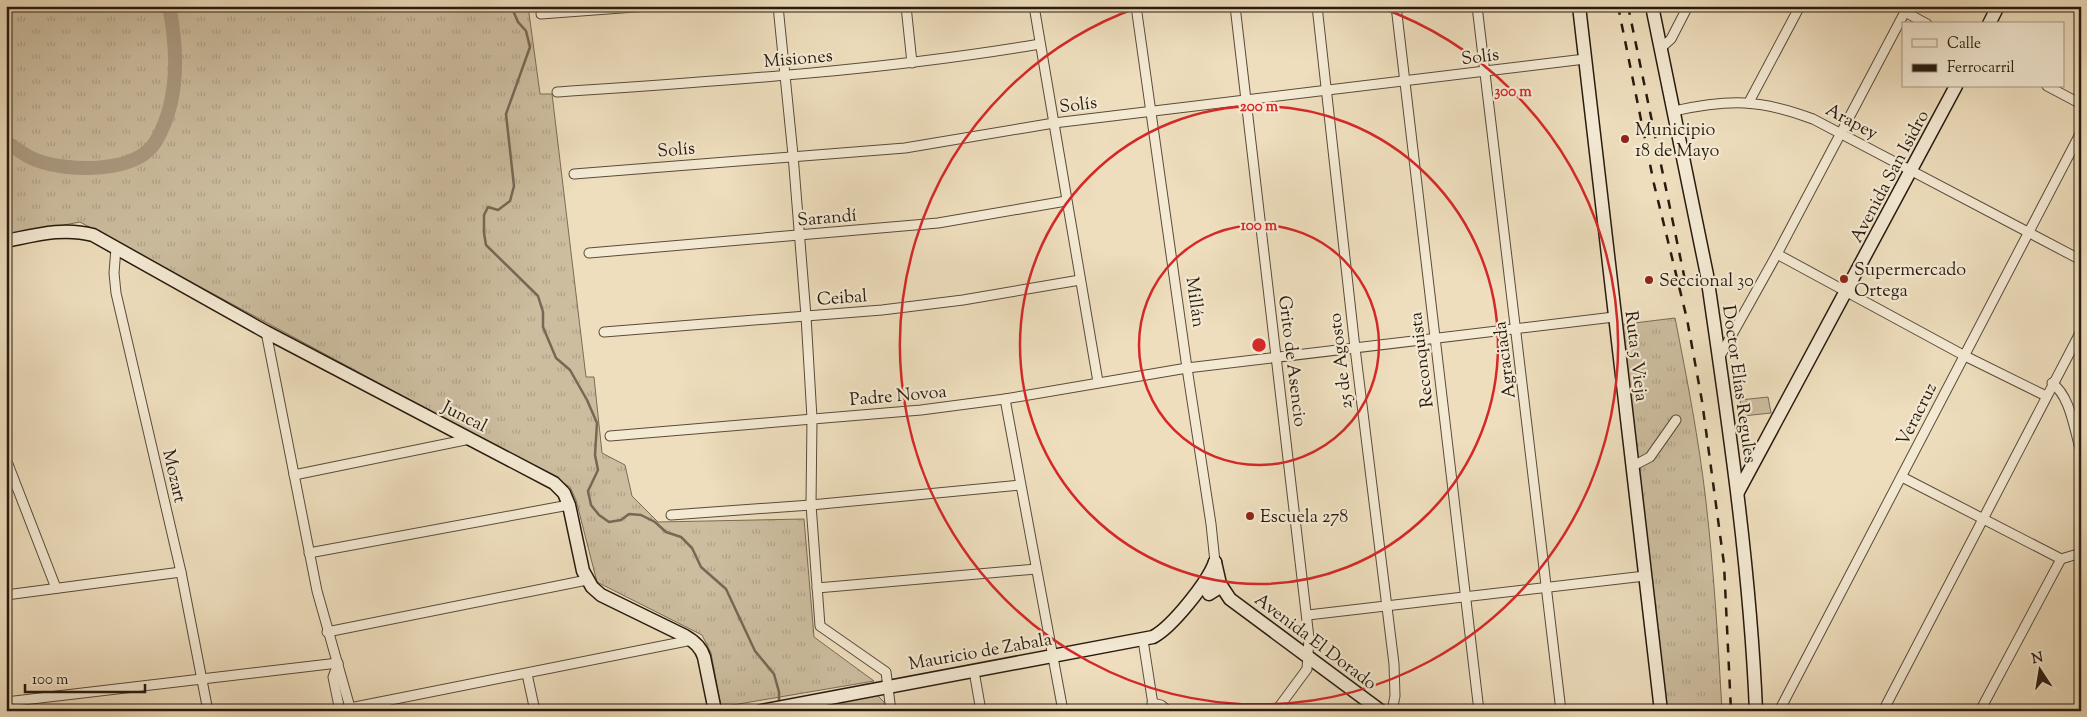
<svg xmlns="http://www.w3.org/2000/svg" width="2087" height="717" font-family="'Sorts Mill Goudy',serif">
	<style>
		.grass { fill: url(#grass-tufts); stroke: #7a6c56 }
		.garden { fill: #ccbd9f; stroke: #7a6c56 }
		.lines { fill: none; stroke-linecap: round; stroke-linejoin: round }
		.stream { stroke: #776754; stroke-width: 2.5 }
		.river { stroke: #ab9b82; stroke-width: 14 }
		.street-casing { stroke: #5a4b3a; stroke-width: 11 }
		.secondary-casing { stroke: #281a0e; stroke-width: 15 }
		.street { stroke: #f4ead4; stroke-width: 9 }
		.secondary { stroke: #f4ead4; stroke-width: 12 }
		.rail { stroke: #281a0e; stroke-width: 2.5; stroke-dasharray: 9 9; stroke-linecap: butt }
		.ring { fill: none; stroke: #d62828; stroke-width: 2.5 }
		.poi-dot { fill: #8f2418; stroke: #f4ead4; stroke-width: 2 }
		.labels { text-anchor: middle; stroke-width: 4.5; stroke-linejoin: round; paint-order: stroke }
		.street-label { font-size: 18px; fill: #281a0e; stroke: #f4ead4 }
		.poi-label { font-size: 18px; fill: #281a0e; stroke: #f4ead4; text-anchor: start }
		.centre { fill: #d62828; stroke: #f4ead4; stroke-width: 2.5 }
		.ring-label { font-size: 15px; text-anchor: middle; font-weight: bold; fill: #d62828; stroke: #f4ead4; stroke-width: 4.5; stroke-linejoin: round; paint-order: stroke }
	</style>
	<defs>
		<pattern id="grass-tufts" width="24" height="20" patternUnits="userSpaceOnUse" patternTransform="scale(1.25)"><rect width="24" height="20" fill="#ccbd9f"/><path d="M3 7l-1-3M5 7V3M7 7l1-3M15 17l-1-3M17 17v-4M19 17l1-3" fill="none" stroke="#afa288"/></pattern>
	</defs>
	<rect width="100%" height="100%" fill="#eedebd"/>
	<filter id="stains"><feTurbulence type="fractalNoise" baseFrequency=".004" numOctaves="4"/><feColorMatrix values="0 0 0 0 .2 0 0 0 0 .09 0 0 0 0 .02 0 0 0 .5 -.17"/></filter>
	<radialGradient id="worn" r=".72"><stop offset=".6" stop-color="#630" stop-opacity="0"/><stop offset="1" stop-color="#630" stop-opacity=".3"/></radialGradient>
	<g class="grass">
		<path d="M6 6H528L540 94H552L586 377H594L602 453 625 465 632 496 658 522 804 519 814 637 874 681 721 707 711 653 702 635 597 582 576 500 570 487 562 482 80 222 6 236Z"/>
		<path d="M1675 318C1687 379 1699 440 1706 502 1714 571 1718 641 1722 711H1665L1618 325Z"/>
		<path d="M877 695 884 702 886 711H799Z"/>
	</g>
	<path class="garden" d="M1768 397 1771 413 1743 416 1740 400Z"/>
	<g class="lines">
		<path class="stream" d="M511 6 518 22 526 31 530 47 506 114 514 186 510 201 498 210 488 207 484 215V233L486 245 538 296 543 312V327L556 358 570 370 587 400 597 423 595 455 598 470 588 491 591 505 599 515 609 522 621 520 629 514 641 515 655 522 666 532 681 537 692 548 701 567 726 589 755 651 774 674 779 692V703"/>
		<path class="river" d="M6 142C16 148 25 156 36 160 67 172 137 174 156 141 179 101 178 50 169 6"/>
		<g class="street-casing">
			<g id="street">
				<path d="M778 6 793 155 806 316 812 418 811 505 820 626 886 672 891 711"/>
				<path d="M906 6 912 63"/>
				<path d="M1034 6 1098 382"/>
				<path d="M1136 6 1187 368 1211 524 1215 562"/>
				<path d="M1235 6 1309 638 1307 669 1276 711"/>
				<path d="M1317 6 1355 348 1394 664 1395 696 1392 711"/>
				<path d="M1396 6 1479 711"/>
				<path d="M1477 6 1561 711"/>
				<path d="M1905 12 1927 24"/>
				<path d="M541 14 648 6"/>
				<path d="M1661 48 1671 39 1688 6"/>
				<path d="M2047 86 2081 104"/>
				<path d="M557 92C719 81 880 71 1040 44"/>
				<path d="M1749 102 1800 6"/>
				<path d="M1674 111C1729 99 1760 99 1813 119L2081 260"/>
				<path d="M574 174 905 148 1054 123 1585 59"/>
				<path d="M116 248 114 273 116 293 181 572 208 711"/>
				<path d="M589 253 938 223 1066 201"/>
				<path d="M1777 254 1965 356 2046 396"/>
				<path d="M266 332 317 591 351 711"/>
				<path d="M604 332 882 310 963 300 1080 280"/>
				<path d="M1719 358 1777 254 1908 6"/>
				<path d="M2052 383C2071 397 2074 430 2081 451"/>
				<path d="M1005 399 1063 711"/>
				<path d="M610 436 921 410 1005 399 1187 368 1614 317"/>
				<path d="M6 459 56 588"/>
				<path d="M1633 466 1650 457 1676 420"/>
				<path d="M294 475 470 439"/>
				<path d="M1902 477 2061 559"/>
				<path d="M671 515 811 505 1020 485"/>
				<path d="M309 553 569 505"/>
				<path d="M817 588 1036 569"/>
				<path d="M6 595 181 572"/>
				<path d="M1308 615 1645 576"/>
				<path d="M327 632 587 580"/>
				<path d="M1143 640 1154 711"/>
				<path d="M338 664 333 677 340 711"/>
				<path d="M974 671 981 711"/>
				<path d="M527 674 535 711"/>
				<path d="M6 702 338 663"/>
				<path d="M1152 703 1161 705 1168 711"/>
				<path d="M350 708 692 640"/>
				<path d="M1779 711 2081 132"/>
				<path d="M1883 711 2081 331"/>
				<path d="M1980 711 2061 559 2081 553"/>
			</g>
		</g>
		<g class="secondary-casing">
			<g id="secondary">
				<path d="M1579 6 1661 711"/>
				<path d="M1652 6 1707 275C1728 420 1750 565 1756 711"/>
				<path d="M1989 24 1998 6"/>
				<path d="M6 241C36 235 63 227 93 235L266 332 554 483 564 493 569 505 583 571 592 587 601 595 685 636C694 641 701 647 704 657L715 711"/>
				<path d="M1738 492 1956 86"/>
				<path d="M1215 562 1220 584 1230 599 1381 711"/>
				<path d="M1204 584 1209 594 1217 589 1220 584 1214 580"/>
				<path d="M761 711 1153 637C1172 627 1208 582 1215 562"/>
			</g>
		</g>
		<use href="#street" class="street"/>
		<use href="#secondary" class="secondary"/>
		<g class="rail">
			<path d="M1618 6 1654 184 1687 319 1702 401 1724 564 1731 711"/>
			<path d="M1628 6 1686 285"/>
		</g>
	</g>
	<g class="ring">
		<circle cx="1259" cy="345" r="120"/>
		<circle cx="1259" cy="345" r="239"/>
		<path d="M1379 7A359 359 0 1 1 1139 7"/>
	</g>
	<g class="poi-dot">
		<circle cx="1625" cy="139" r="5"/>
		<circle cx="1844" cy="279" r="5"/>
		<circle cx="1649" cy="280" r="5"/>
		<circle cx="1250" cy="516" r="5"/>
	</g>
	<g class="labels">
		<g class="street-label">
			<text transform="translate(1480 56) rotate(-7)" y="6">Solís</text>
			<text transform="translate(798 58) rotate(-5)" y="6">Misiones</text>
			<text transform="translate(1078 104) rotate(-7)" y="6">Solís</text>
			<text transform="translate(1852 121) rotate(28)" y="6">Arapey</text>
			<text transform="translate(676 149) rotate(-5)" y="6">Solís</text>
			<text transform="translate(1889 176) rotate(-62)" y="6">Avenida San Isidro</text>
			<text transform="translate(827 217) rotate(-5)" y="6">Sarandí</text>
			<text transform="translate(842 297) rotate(-4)" y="6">Ceibal</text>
			<text transform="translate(1196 302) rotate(82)" y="6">Millán</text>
			<text transform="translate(1637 356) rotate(83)" y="6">Ruta 5 Vieja</text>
			<text transform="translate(1421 360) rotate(-97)" y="6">Reconquista</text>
			<text transform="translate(1504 360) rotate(-97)" y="6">Agraciada</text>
			<text transform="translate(1293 361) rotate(83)" y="6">Grito de Asencio</text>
			<text transform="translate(1340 361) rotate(-97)" y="6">25 de Agosto</text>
			<text transform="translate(1740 384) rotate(82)" y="6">Doctor Elías Regules</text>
			<text transform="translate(898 395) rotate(-5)" y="6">Padre Novoa</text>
			<text transform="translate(1916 414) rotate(-63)" y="6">Veracruz</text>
			<text transform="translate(465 416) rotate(27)" y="6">Juncal</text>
			<text transform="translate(175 476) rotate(77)" y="6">Mozart</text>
			<text transform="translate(1316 641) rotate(37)" y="6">Avenida El Dorado</text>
			<text transform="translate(980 651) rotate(-10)" y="6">Mauricio de Zabala</text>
		</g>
		<g class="poi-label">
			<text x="1635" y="135">Municipio<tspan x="1635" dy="21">18 de Mayo</tspan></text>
			<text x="1854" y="275">Supermercado<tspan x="1854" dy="21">Ortega</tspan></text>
			<text x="1659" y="286">Seccional 30</text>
			<text x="1260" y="522">Escuela 278</text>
		</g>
	</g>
	<circle cx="1259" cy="345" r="8" class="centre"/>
	<g class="ring-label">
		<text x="1513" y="96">300 m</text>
		<text x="1259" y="111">200 m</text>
		<text x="1259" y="230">100 m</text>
	</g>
	<rect width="2087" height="717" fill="none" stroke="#eedebd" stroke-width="25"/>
	<rect x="8" y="8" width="2072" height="702" fill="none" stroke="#281a0e" stroke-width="2.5"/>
	<rect x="12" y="12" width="2062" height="692" fill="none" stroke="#281a0e"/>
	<rect x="1902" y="22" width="162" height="65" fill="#f4ead4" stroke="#a29785"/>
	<rect x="1912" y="39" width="25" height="8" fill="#f4ead4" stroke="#a29785"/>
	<text x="1947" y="48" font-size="15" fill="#281a0e">Calle</text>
	<rect x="1912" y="64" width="25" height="8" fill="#281a0e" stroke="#a29785"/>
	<text x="1947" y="72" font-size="15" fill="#281a0e">Ferrocarril</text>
	<g transform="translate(2040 670) rotate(348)" stroke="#f4ead4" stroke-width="4" paint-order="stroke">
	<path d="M0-4L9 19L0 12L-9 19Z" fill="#281a0e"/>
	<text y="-8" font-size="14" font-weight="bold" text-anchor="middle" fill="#281a0e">N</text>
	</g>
	<path d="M25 684v8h120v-8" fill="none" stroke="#281a0e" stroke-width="2.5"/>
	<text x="32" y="684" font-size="15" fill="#281a0e" stroke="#f4ead4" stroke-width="4" paint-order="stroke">100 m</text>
	<rect width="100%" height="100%" filter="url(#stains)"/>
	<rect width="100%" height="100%" fill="url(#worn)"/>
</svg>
